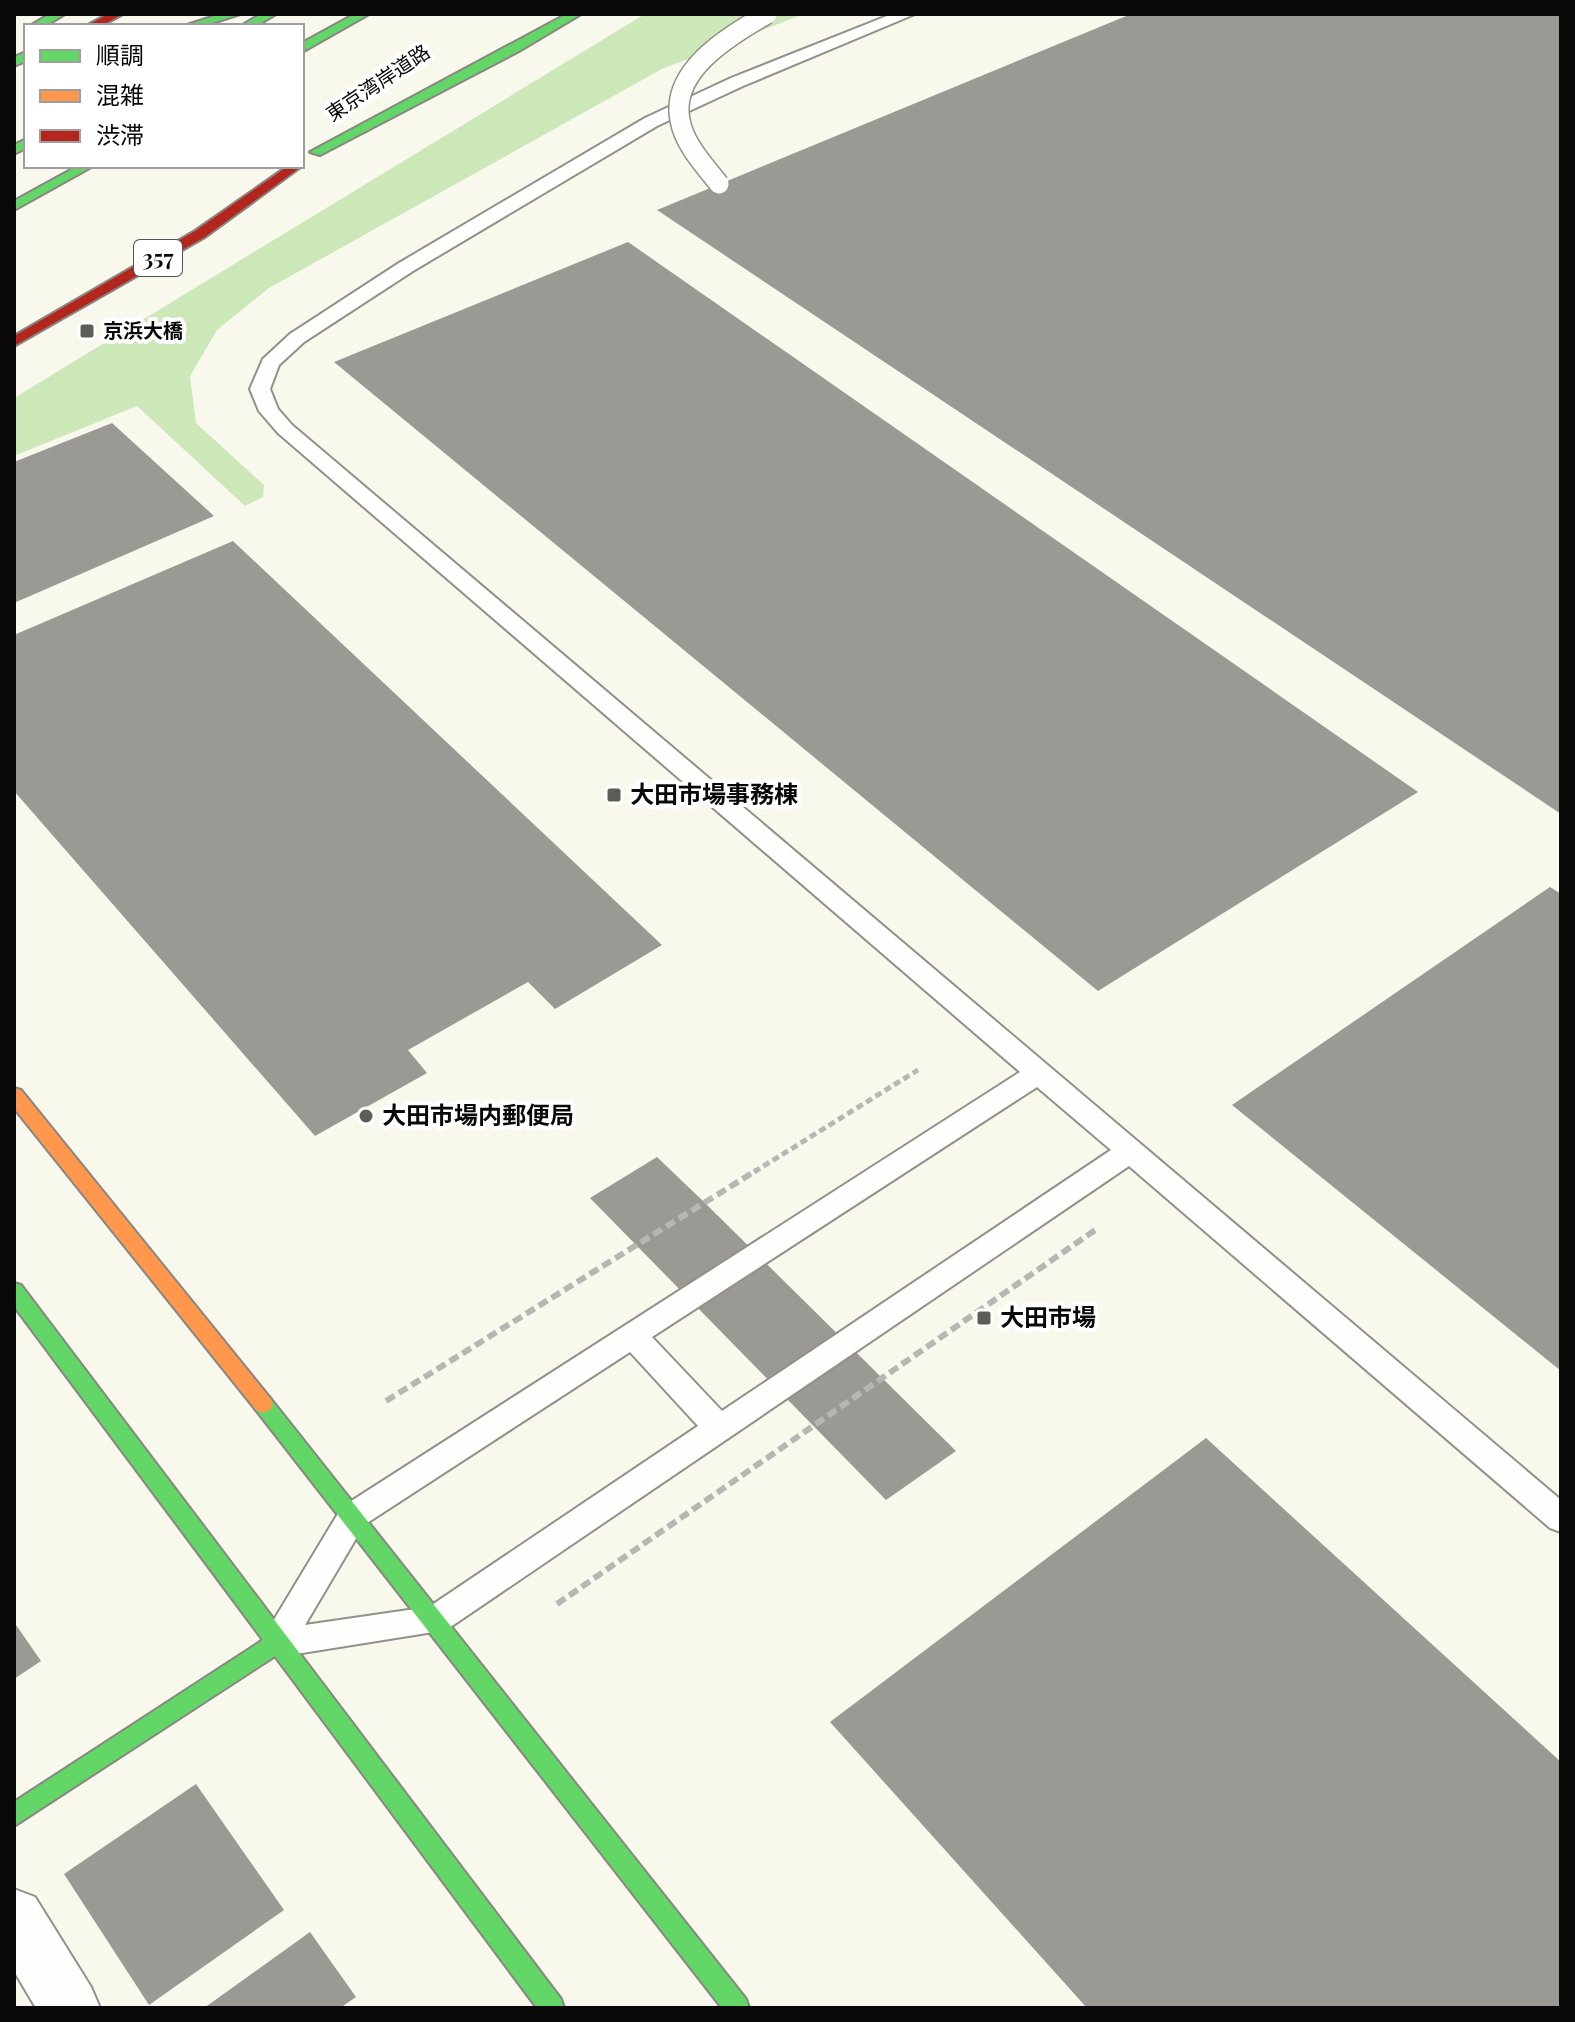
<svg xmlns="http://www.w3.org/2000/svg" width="1575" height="2022" font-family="'Playfair Display','Noto Sans JP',serif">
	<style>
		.forest { fill: #cce8b9 }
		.building { fill: #9b9993 }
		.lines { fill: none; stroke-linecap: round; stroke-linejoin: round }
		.lane-casing { stroke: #91918b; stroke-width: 4 }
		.street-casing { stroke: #91918b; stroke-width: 4 }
		.fast-casing { stroke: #888782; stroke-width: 4 }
		.slow-casing { stroke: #888782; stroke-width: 4 }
		.jam-casing { stroke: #888782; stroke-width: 4 }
		.path-far1 { stroke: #b6b6b4; stroke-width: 5; stroke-dasharray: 7 4; stroke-linecap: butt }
		.path { stroke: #b6b6b4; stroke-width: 6; stroke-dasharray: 10 5; stroke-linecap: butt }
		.lane { fill: #fefefc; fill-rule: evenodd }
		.street { fill: #fefefc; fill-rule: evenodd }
		.fast { fill: #63d668; fill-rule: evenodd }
		.slow { fill: #ff974d; fill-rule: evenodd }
		.jam { fill: #b3261e; fill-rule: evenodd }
		.lane-bridge-casing { stroke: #91918b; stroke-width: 22; stroke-linecap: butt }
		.lane-bridge { stroke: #fefefc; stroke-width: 19 }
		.poi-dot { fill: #5d5d58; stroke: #fff; stroke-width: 3 }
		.labels { text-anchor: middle; stroke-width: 8; stroke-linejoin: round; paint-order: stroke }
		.far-street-label { font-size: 20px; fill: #090909; stroke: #fff }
		.far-poi-label { font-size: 20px; font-weight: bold; fill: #090909; stroke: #fff; text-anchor: start }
		.shield { fill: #fff; stroke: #535353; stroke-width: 2 }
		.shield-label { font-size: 22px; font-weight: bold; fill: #090909 }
		.poi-label { font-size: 24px; font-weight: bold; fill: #090909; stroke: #fff; text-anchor: start }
	</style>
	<rect width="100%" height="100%" fill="#f9f8ec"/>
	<path class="forest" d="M645 14H804L662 69 269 288 217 330 190 376 196 423 264 485 263 497 245 506 137 406 14 456V398Z"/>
	<g class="building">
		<path d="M1131 14H1561V814L657 210Z"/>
		<path d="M628 242 1418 792 1098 991 334 362Z"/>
		<path d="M112 423 214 516 14 603V462Z"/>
		<path d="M233 541 662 945 555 1009 528 982 408 1050 427 1073 315 1136 14 791V635Z"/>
		<path d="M1550 887 1561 894V1371L1232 1105Z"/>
		<path d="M657 1157 704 1202 956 1451 886 1500 590 1198Z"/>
		<path d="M1206 1438 1561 1762V2008H1087L830 1722Z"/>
		<path d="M14 1622 41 1661 14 1679Z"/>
		<path d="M196 1784 284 1910 149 2005 64 1874Z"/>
		<path d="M310 1932 356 1997 340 2008H204Z"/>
	</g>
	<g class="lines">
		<g class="lane-casing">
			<path id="lane" d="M892 14H915L743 86 657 126 413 271 304 342 279 365 270 389 278 409 292 425 1561 1500V1532L1550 1528 1129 1166 446 1630 277 1657 266 1653 261 1643 266 1633 342 1507 1020 1072 278 433 259 411 250 389 263 359 290 334 399 263 645 118 731 78ZM1037 1087 1111 1150 722 1411 652 1337ZM630 1352 698 1426 429 1607 305 1625 364 1525Z"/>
		</g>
		<g class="street-casing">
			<path id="street" d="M14 1889 35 1897 91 1987 100 2008H36L14 1971Z"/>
		</g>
		<g class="fast-casing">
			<g id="fast">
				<path d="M50 14H65L45 26H30Z"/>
				<path d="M221 14H240L203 26H184Z"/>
				<path d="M261 14H276L256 26H241Z"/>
				<path d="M355 14H369L302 52V43Z"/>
				<path d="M567 14H581L519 51 320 155 310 152Z"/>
				<path d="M26 52V61L14 66V57Z"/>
				<path d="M26 139V148L14 154V145Z"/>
				<path d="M78 166H93L14 210V201Z"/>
				<path d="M14 1283 21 1285 561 1999 564 2008H537L275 1656 14 1826V1802L263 1640 14 1306Z"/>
				<path d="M263 1395 270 1398 746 1999 749 2008H722L256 1410 253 1404 256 1398Z"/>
			</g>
		</g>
		<g class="slow-casing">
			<path id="slow" d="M14 1088 21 1090 270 1398 273 1404 270 1410 263 1413 256 1410 14 1108Z"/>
		</g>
		<g class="jam-casing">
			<g id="jam">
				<path d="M108 14H123L101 26H86Z"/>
				<path d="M288 166H302L205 237 14 346V336L195 231Z"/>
			</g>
		</g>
		<path class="path-far1" d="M754 1172 918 1070"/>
		<g class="path">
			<path d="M386 1401 757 1170"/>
			<path d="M557 1604 1098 1228"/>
		</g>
		<use href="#lane" class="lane"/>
		<use href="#street" class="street"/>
		<use href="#fast" class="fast"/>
		<use href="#slow" class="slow"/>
		<use href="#jam" class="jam"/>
		<g class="lane-bridge-casing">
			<path id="lane-bridge" d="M719 184C704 165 684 144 680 120 670 69 732 35 767 14"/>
		</g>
		<use href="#lane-bridge" class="lane-bridge"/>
	</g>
	<g class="poi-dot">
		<rect x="79" y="323" width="16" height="16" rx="4"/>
		<rect x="606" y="787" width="16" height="16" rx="4"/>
		<circle cx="366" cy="1116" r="8"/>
		<rect x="976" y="1310" width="16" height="16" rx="4"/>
	</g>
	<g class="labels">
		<g class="far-street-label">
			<text transform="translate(378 83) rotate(-34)" y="7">東京湾岸道路</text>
		</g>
		<g class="far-poi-label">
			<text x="103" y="338">京浜大橋</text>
		</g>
		<rect class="shield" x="134" y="240" width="48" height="36" rx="6"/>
		<g class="shield-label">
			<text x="158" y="266">357</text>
		</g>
		<g class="poi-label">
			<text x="630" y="803">大田市場事務棟</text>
			<text x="382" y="1124">大田市場内郵便局</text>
			<text x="1000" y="1326">大田市場</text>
		</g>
	</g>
	<rect width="1575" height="2022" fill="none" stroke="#090909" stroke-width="32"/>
	<rect x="24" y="24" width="280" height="144" fill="#ffffff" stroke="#9d9d9d" stroke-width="2"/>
	<rect x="40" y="50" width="40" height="12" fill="#63d668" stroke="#9d9d9d" stroke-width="2"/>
	<text x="96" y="64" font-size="24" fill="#090909">順調</text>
	<rect x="40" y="90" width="40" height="12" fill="#ff974d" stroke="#9d9d9d" stroke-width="2"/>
	<text x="96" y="104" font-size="24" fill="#090909">混雑</text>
	<rect x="40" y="130" width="40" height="12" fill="#b3261e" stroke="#9d9d9d" stroke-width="2"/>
	<text x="96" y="144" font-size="24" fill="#090909">渋滞</text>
</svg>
